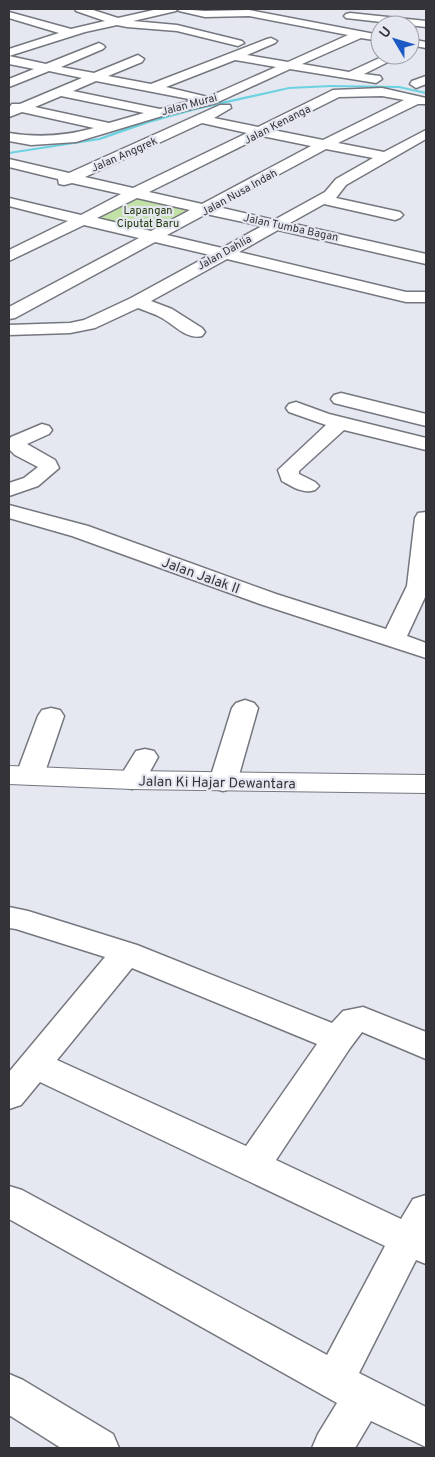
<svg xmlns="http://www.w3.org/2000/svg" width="435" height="1457" font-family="Overpass,sans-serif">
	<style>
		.green { fill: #c1e1a6 }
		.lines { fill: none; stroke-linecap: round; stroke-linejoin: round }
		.stream { fill: #6ad2e0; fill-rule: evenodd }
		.minor-casing { stroke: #75777f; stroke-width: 3 }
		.secondary-casing { stroke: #75777f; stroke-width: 2 }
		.minor { fill: #fff; fill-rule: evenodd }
		.secondary { fill: #fff; fill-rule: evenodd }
		.labels { text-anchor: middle; stroke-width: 4.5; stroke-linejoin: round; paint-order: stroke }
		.far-street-label { font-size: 11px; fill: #343438; stroke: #e5e7f1 }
		.far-park-label { font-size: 11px; fill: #1c3201; stroke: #e5e7f1 }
		.street-label { font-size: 14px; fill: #343438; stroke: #e5e7f1 }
	</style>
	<rect width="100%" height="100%" fill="#e5e7f1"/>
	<path class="green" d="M137 196 200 210 152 235 88 220Z"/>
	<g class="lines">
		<path class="stream" d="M331 85 399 86 426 92V94L399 88 331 87 289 89 196 110 149 123 100 140 9 154V152L99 138 145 121 193 108 289 87Z"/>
		<g class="minor-casing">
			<g id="minor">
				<path d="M75 9H90L118 18 158 9H177L176 11 133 21 177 25 242 41 244 43 238 46 177 31 127 27 117 25 85 32 9 56 46 64 99 43 103 45 105 47 103 49 61 67 94 73 138 55 144 59 142 62 108 76 151 84 267 39 271 38 277 41 275 43 247 55 288 62 348 35 249 16 205 17 179 11 178 9 205 11 249 10 380 35V41L361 38 302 64 349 72 386 55H402L364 74 380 76 382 79 376 83 290 69 216 103 162 116 76 142 31 145 9 141V133C39 138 65 136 94 128L22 112 9 117V108L12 104H20L82 78 49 71 9 87V79L34 69 9 64V49L59 33 9 18V12L71 29 105 21 76 11ZM235 60 276 67 208 97 166 87ZM96 81 194 100 160 109 73 91ZM61 96 144 113 109 123 35 107Z"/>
				<path d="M350 13 426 21V27L346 18 344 16 346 14Z"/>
				<path d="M410 39 426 42V48L410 45Z"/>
				<path d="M426 76V84L416 88 410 84 412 81Z"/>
				<path d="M382 88 426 98V104H418L338 143 384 152 426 130V139L346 185 336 198 400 212 403 215 400 218 395 220 324 204 290 223 426 254V264L278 230 239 252 406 292H426V302H406L227 259 151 301 172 309 202 328 205 332 202 336C186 340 174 324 160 317 153 313 145 311 138 308L95 328 70 333 9 335V325L70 323 84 320 131 298 210 255 155 242 15 318 9 319V307L139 238 84 225 9 261V250L68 221 9 206V198L81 215 121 194 72 183 64 185 59 184 58 179 9 167V159L69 173 220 105H230L231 108 214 118 258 127 333 90ZM382 96 404 100 323 140 273 130 339 97ZM202 123 247 133 133 188 85 177ZM262 136 311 146 202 204 149 192ZM326 149 373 158 336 179 325 192 274 220 218 207ZM137 198 190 210 151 231 97 218ZM206 214 262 226 222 248 167 235Z"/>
				<path d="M341 393 426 414V426L334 403 331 399 334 395Z"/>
				<path d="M296 402 329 414 426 438V450L344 430 299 471V474L315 482 319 486 315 490C303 494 293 487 282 481L278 470 326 425 289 412 286 408 289 404Z"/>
				<path d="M42 424 49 426 52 430 49 434 27 444 55 460 59 468 38 486 9 496V483L24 478 38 467 15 455 9 449V440L11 437Z"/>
				<path d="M9 505 88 526 276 594 386 629 407 586 415 518 418 513 426 512V595L407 636 426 643V658L260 604 72 536 9 518Z"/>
				<path d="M245 700 254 703 258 708 237 782 233 788 223 791 213 788 209 782 232 708 236 703Z"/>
				<path d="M51 708 60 710 64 716 44 775 40 781 30 784 20 781 16 775 38 716 42 710Z"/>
				<path d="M145 749 154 751 158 757 142 786 132 789 122 786 118 780 136 751Z"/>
				<path d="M9 907 28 911 137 945 332 1023 343 1011 363 1007 426 1032V1059L362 1032 350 1048 276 1160 401 1219 413 1199 426 1195V1264L416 1260 359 1373 426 1407V1447L371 1421 355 1448H312L318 1434 337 1403 9 1219V1186L22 1190 327 1355 385 1246 40 1082 21 1105 9 1109V1072L105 957 16 929 9 928ZM132 968 317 1044 246 1146 57 1060Z"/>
				<path d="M9 1374 23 1380 113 1434 119 1448H61L9 1415Z"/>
			</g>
		</g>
		<g class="secondary-casing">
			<path id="secondary" d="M9 766 132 771 426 775V793L132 789 9 784Z"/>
		</g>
		<use href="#minor" class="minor"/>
		<use href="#secondary" class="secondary"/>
	</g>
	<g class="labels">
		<g class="far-street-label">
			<text transform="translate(189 104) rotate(-15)" y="4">Jalan Murai</text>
			<text transform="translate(277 124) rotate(-27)" y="4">Jalan Kenanga</text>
			<text transform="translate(124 154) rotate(-24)" y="4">Jalan Anggrek</text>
			<text transform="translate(239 192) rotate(-29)" y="4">Jalan Nusa Indah</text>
			<text transform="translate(291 227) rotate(12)" y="4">Jalan Tumba Bagan</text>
			<text transform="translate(224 252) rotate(-29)" y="4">Jalan Dahlia</text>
		</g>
		<g class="far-park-label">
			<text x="148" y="214">Lapangan<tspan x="148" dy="13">Ciputat Baru</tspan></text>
		</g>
		<g class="street-label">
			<text transform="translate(201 575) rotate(20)" y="5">Jalan Jalak II</text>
			<text transform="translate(217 782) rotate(1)" y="5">Jalan Ki Hajar Dewantara</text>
		</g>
	</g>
	<rect width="435" height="1457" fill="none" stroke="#343438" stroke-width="20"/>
	<g transform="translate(395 40) rotate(308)"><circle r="24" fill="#e5e7f1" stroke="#9e9fa7"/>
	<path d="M0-4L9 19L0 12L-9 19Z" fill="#1e5ac6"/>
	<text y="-8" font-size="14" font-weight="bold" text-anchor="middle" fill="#343438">U</text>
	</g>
</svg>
